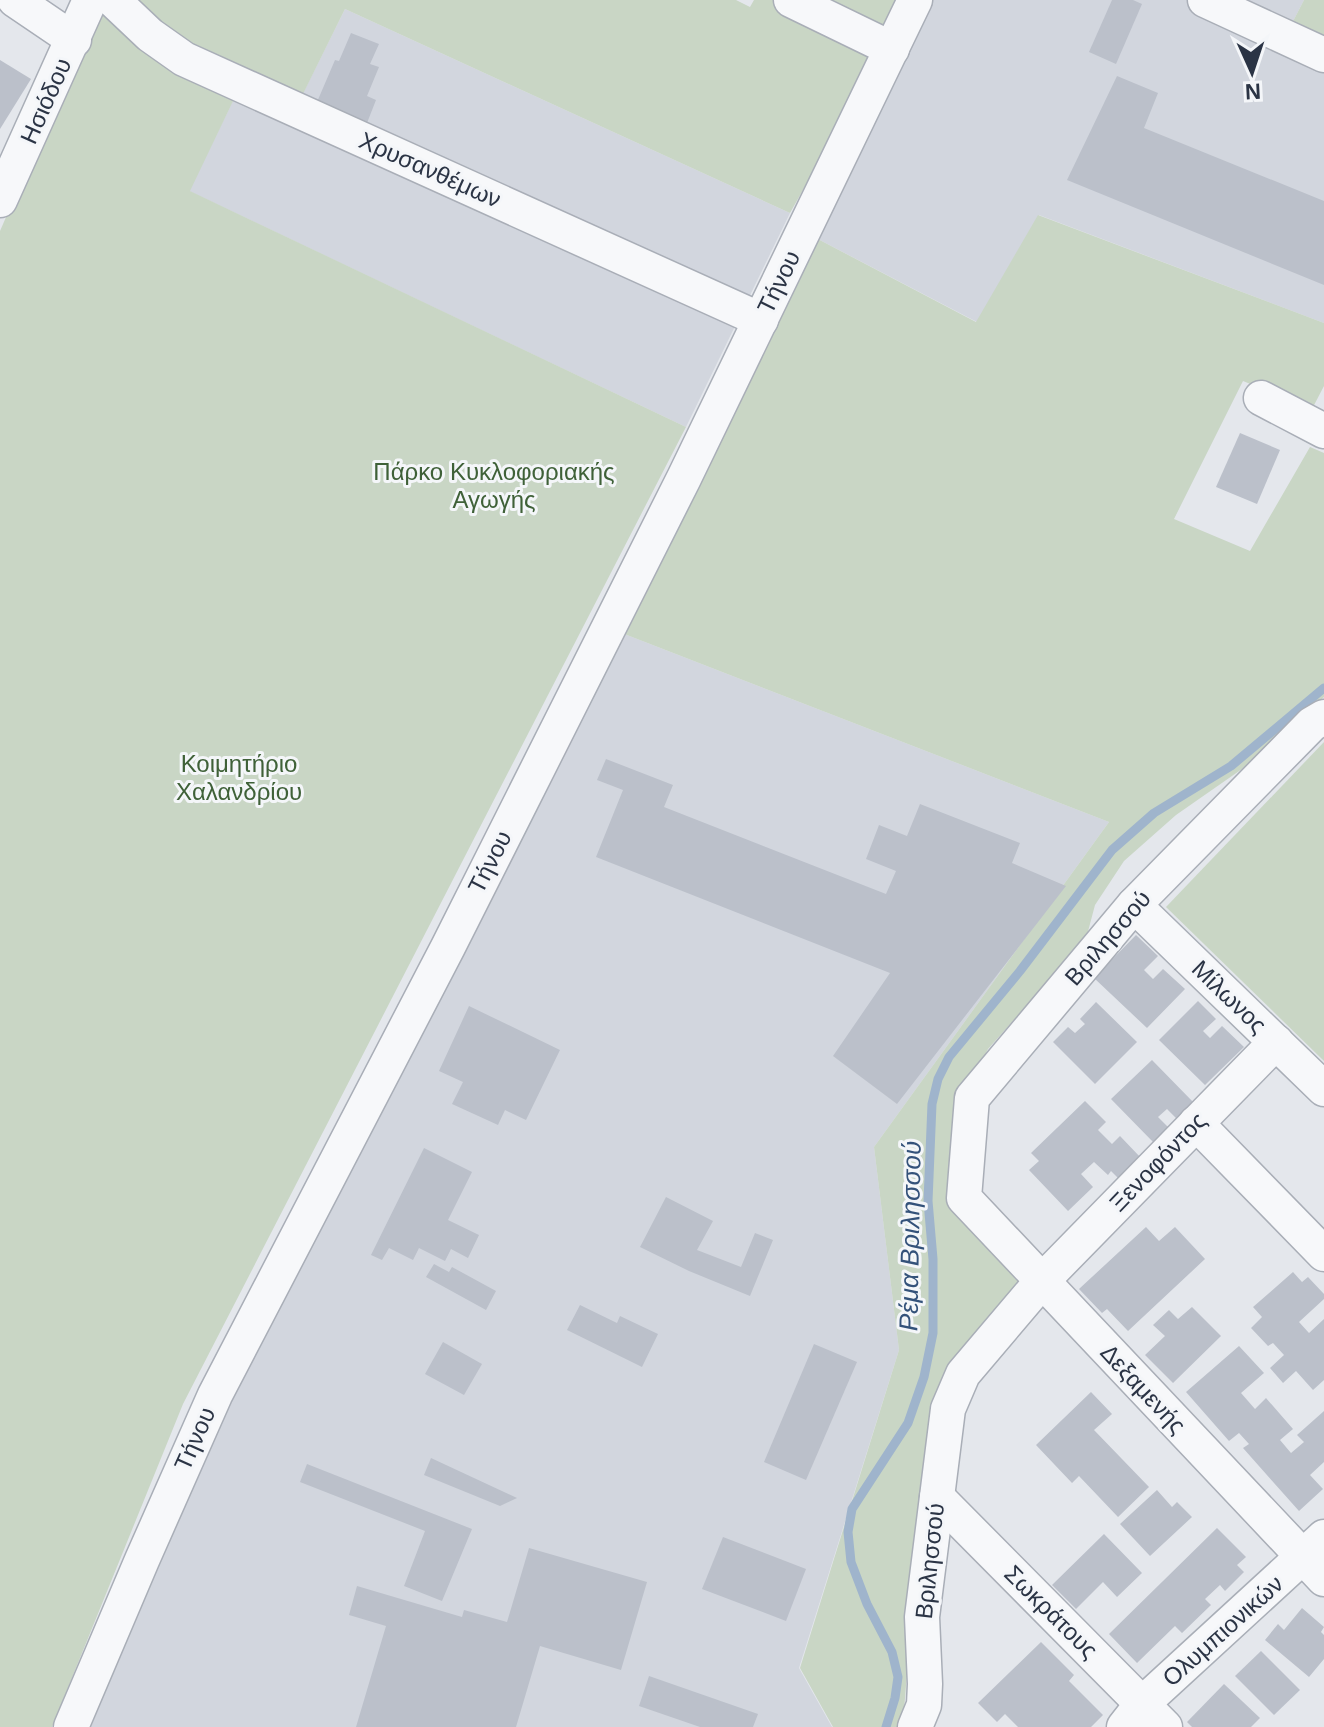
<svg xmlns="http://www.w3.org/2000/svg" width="1324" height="1727" font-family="Arial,sans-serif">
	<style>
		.built { fill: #d2d6de }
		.green { fill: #c9d6c5 }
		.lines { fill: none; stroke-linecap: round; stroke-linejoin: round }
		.stream { stroke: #9fb4cc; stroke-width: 9 }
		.building { fill: #bbc0ca }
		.minor-casing { stroke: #a9aeb7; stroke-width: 37 }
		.minor { stroke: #f7f8fa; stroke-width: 34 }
		.labels { text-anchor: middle; stroke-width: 6; stroke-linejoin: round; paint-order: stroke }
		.street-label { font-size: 24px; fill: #2b3445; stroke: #f4f6f9 }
		.park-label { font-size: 24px; fill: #3f6138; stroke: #f4f6f9 }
		.water-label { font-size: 26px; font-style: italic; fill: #34527a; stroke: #f4f6f9 }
	</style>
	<rect width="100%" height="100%" fill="#e4e7ec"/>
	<g class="built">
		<path d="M928 0H1304L1288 31 1324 50V323L1039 215 977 322 814 237Z"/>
		<path d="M345 9 790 213 686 427 189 191 246 74 300 99Z"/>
		<path d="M614 630 1109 822 874 1147 899 1350 799 1668 832 1727H91L227 1396Z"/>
	</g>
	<g class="green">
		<path d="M100 0H736L750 7 754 0H904L875 62 790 213 345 9 300 100 246 74 190 191 686 427 183 1404 52 1727H0V231Z"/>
		<path d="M1304 0H1324V50L1288 31Z"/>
		<path d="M1038 215 1324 323V386L1312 409 1243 381 1174 519 1250 551 1310 447 1324 453V697L1242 769 1176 815 1124 861 1095 905 1086 939 988 1049 959 1109 962 1198 1027 1280 961 1358 929 1415 930 1493 914 1536 907 1596 909 1647 904 1711 897 1727H833L800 1668 899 1350 874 1147 1109 822 614 630 814 237 976 322Z"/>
		<path d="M1324 742V1061L1166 907Z"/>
	</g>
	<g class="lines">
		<path class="stream" d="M886 1727 895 1698 898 1677 892 1652 867 1604 851 1562 848 1532 852 1509 908 1423 924 1377 933 1333V1259L928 1201 932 1104 938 1079 949 1057 1020 971 1112 850 1154 813 1231 766 1324 688"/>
	</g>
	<g class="building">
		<path d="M1112 0H1133L1142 4 1116 64 1089 52Z"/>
		<path d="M351 33 379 44 370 64 379 67 367 96 376 100 367 123 317 102 335 60 339 61Z"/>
		<path d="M0 60 31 79 0 129Z"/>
		<path d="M1117 76 1158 93 1144 128 1324 201V285L1067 180Z"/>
		<path d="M1240 433 1280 450 1257 504 1216 487Z"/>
		<path d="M606 759 673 785 664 807 886 894 896 871 866 859 879 825 907 836 920 804 1020 843 1012 863 1066 886 897 1104 833 1056 890 973 596 857 623 790 597 780Z"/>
		<path d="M1136 935 1158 956 1144 970 1153 979 1163 969 1185 989 1147 1028 1094 978Z"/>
		<path d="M1198 1001 1216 1019 1203 1031 1210 1038 1222 1026 1244 1047 1205 1085 1159 1040Z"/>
		<path d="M1096 1002 1137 1042 1095 1084 1053 1042 1068 1027 1075 1033 1085 1024 1080 1019Z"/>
		<path d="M469 1006 560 1050 526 1120 505 1110 498 1125 452 1104 463 1082 439 1071Z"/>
		<path d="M1152 1060 1194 1103 1177 1119 1167 1109 1158 1117 1169 1128 1154 1143 1111 1099Z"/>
		<path d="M1085 1101 1106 1122 1098 1130 1112 1144 1120 1136 1141 1158 1119 1179 1111 1171 1108 1175 1094 1162 1081 1174 1093 1187 1068 1211 1029 1170 1039 1161 1031 1153Z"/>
		<path d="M424 1148 472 1172 448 1220 479 1235 468 1258 451 1249 445 1261 419 1248 413 1260 389 1248 382 1260 371 1255Z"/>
		<path d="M666 1197 713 1221 697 1250 741 1267 755 1233 773 1240 750 1296 689 1271 640 1247Z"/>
		<path d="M1146 1227 1159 1241 1175 1227 1205 1259 1128 1331 1107 1309 1102 1313 1079 1289Z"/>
		<path d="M434 1264 449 1272 452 1267 496 1291 486 1310 426 1277Z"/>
		<path d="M1293 1272 1302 1282 1308 1277 1324 1294V1299L1299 1322 1309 1333 1324 1319V1380L1313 1390 1296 1371 1283 1383 1270 1368 1284 1355 1273 1343 1268 1346 1251 1328 1262 1317 1253 1307Z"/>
		<path d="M580 1305 617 1323 620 1316 658 1334 642 1367 567 1330Z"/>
		<path d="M1192 1307 1221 1336 1173 1383 1145 1355 1165 1336 1153 1325 1169 1310 1178 1319Z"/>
		<path d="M443 1342 482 1364 464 1395 425 1374Z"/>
		<path d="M814 1344 857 1362 806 1480 764 1462Z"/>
		<path d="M1239 1346 1264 1373 1241 1393 1255 1409 1266 1398 1293 1429 1280 1440 1291 1453 1304 1442 1297 1435 1324 1411V1462L1310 1475 1323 1489 1299 1511 1243 1448 1249 1444 1239 1433 1229 1441 1186 1392Z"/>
		<path d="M1091 1392 1112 1414 1094 1430 1149 1487 1118 1517 1079 1476 1072 1483 1036 1445Z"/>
		<path d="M431 1458 517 1498 500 1506 424 1475Z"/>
		<path d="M307 1464 472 1529 442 1601 404 1586 425 1531 300 1482Z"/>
		<path d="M1157 1490 1172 1507 1177 1502 1192 1517 1150 1556 1120 1524Z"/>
		<path d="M1217 1528 1246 1557 1237 1565 1244 1572 1225 1591 1220 1585 1205 1599 1211 1605 1182 1633 1175 1626 1137 1663 1109 1634Z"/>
		<path d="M1104 1534 1142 1573 1117 1597 1103 1582 1076 1609 1052 1585Z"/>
		<path d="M723 1537 806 1569 786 1621 702 1589Z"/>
		<path d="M529 1548 647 1582 621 1670 540 1646 516 1727H356L386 1626 349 1615 357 1586 462 1617 464 1610 507 1622Z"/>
		<path d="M1302 1608 1324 1627 1321 1632 1324 1635V1659L1309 1677 1265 1640 1278 1624 1284 1630Z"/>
		<path d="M1041 1642 1074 1675 1069 1681 1103 1715 1091 1727H1018L1005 1714 997 1722 978 1703Z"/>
		<path d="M1261 1651 1300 1690 1274 1715 1235 1676Z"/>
		<path d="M649 1676 758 1714 753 1727H700L639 1706Z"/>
		<path d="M1224 1684 1260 1718 1251 1727H1192L1187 1722Z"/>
	</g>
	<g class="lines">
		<g class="minor-casing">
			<g id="minor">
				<path d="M15 0 74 40"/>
				<path d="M113 0 150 35 184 59 761 320"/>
				<path d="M791 0 892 49"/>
				<path d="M1205 0 1324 55"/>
				<path d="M0 200 90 0"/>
				<path d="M1261 398 1324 431"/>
				<path d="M1324 717 1312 724 1134 905 972 1098 964 1198 1324 1579"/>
				<path d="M1134 905 1324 1089"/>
				<path d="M1196 1123 1324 1254"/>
				<path d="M937 1497 1165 1727"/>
				<path d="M71 1727 142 1560 215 1395 448 947 684 478 915 0"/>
				<path d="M915 1727 924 1705 925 1684 922 1617 948 1409 963 1374 1041 1282 1276 1042"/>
				<path d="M1124 1727 1142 1704 1324 1537"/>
			</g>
		</g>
		<use href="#minor" class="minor"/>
	</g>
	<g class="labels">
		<g class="street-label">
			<text transform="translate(46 101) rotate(-66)" y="8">Ησιόδου</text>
			<text transform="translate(430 170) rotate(24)" y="8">Χρυσανθέμων</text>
			<text transform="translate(779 282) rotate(-64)" y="8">Τήνου</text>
			<text transform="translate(490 862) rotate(-63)" y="8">Τήνου</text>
			<text transform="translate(1108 938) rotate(-49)" y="8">Βριλησσού</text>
			<text transform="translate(1229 997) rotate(44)" y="8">Μίλωνος</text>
			<text transform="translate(1158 1162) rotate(-46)" y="8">Ξενοφόντος</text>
			<text transform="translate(1143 1389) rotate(47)" y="8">Δεξαμενής</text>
			<text transform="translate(195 1439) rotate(-66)" y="8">Τήνου</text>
			<text transform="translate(930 1561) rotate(-84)" y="8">Βριλησσού</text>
			<text transform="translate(1051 1612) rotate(45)" y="8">Σωκράτους</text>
			<text transform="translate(1223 1631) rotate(-42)" y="8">Ολυμπιονικών</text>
		</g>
		<g class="park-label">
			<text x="494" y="480">Πάρκο Κυκλοφοριακής<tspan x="494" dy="28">Αγωγής</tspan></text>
			<text x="239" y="772">Κοιμητήριο<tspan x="239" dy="28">Χαλανδρίου</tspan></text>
		</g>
		<g class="water-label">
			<text transform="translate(910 1236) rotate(-89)" y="9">Ρέμα Βριλησσού</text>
		</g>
	</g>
	<g transform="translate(1252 72) rotate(177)" stroke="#f4f6f9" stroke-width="6" paint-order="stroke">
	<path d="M0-6L14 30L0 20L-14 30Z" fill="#2b3445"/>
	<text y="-12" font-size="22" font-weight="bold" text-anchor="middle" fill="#2b3445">N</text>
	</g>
</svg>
